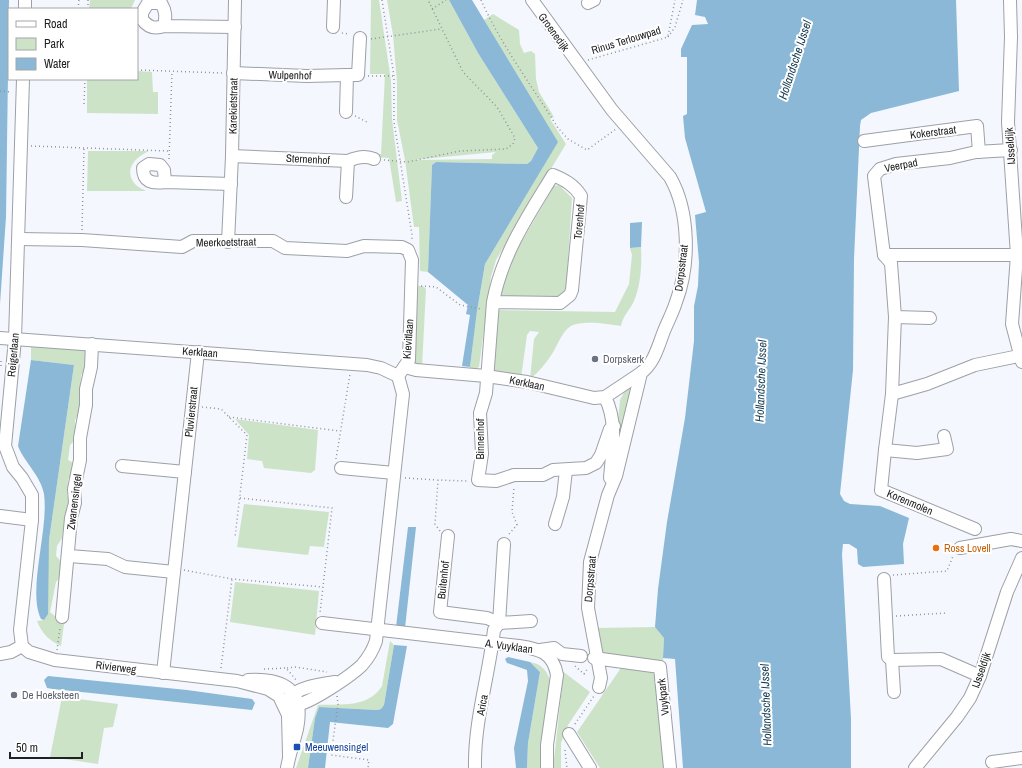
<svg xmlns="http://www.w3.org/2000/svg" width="1022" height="768" font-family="'Archivo Narrow',sans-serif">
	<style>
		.green { fill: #cde3c8; fill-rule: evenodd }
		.water { fill: #8ab8d6 }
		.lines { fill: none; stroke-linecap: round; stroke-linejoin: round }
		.minor-casing { stroke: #9ea0a6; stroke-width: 14 }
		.path { stroke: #929499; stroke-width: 1.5; stroke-dasharray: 1 3; stroke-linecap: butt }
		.minor { stroke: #fff; stroke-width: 12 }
		.worship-dot { fill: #6b7280; stroke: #fff; stroke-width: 1.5 }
		.food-dot { fill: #e8710a; stroke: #fff; stroke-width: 1.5 }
		.transit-dot { fill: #1a4fb4; stroke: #fff; stroke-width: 1.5 }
		.labels { text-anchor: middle; stroke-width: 4; stroke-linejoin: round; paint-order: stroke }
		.street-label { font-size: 11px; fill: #202124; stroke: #fff }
		.worship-label { font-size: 11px; fill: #5b616d; stroke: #fff; text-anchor: start }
		.food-label { font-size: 11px; fill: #c56008; stroke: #fff; text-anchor: start }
		.transit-label { font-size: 11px; fill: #164399; stroke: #fff; text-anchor: start }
		.water-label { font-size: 12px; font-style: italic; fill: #153b51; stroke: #fff }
	</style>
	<rect width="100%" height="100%" fill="#f4f7fe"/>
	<g class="green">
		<path d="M90 0H135L131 9H89Z"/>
		<path d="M371 0H379L391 81 392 119 402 201 396 202 389 158 373 157V154H381L385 74H370Z"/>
		<path d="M387 0H449L478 53 538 148 531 161 527 164 436 162 432 165 428 272 420 271 419 227H414L405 160 397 120V83L393 35ZM496 152 492 155V159L412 160Z"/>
		<path d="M493 14 519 30 520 44 524 53 531 51 535 54 536 79 539 92 554 117 550 119 566 144 496 260 491 277 479 367 475 369 474 372 470 371V367L477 311 485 264 557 142 484 20Z"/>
		<path d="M137 71 152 72 153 92H158V114L87 113V79H137Z"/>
		<path d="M88 151H149C136 157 123 169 135 184 137 187 143 189 146 191H87Z"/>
		<path d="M559 185 572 198 566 291 561 299 500 298 501 282 507 267 554 186Z"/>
		<path d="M641 247C642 264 641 284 634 301 630 310 623 315 621 326 609 324 582 320 571 326 562 331 558 345 552 354 546 363 539 372 530 379L534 339 539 332 530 331 527 335 521 378 492 375 499 310 615 312 629 284 632 255 630 248Z"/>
		<path d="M414 286H423L426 289 422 367 411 366Z"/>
		<path d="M31 345 87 349 86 371 81 375 79 413 75 420V440L70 445 68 460 75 464 74 474 68 479 67 496 71 501V508L65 515 62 538 57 546 56 556 59 559 63 569 62 575 56 582 50 612 64 624 61 646C49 640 42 634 37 621L44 620 49 540 74 365 31 360Z"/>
		<path d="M636 382 613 470 620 400 628 385Z"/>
		<path d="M235 419 318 430 315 470 311 473 264 468 262 461 247 459 249 435Z"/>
		<path d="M244 504 329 512 324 547 310 546 308 555 237 547Z"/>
		<path d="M235 582 319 591 315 635 230 622Z"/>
		<path d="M655 627 664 637 663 664 600 657 596 628Z"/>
		<path d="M390 641 394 645 384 705 381 709 377 710 319 707 315 718 308 768H296L318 705C340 704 369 708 382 686Z"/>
		<path d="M530 662C541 664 546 669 550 680L542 768H527L528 743 540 672Z"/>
		<path d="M623 665 656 669 666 768H600L577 732Z"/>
		<path d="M561 670 590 692 568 725 561 743V768H553L563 678Z"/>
		<path d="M62 697 118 704 113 727 104 728 98 764 50 757Z"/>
	</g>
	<g class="water">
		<path d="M0 0H9L6 217 0 304Z"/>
		<path d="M449 0H472L558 142 485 264 477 311 470 367 462 366 470 315 466 314 468 305 428 272 432 165 436 162 527 164 531 161 538 148 478 53Z"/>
		<path d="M697 0H956L959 91 871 113 861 120 860 126 854 259 853 370 840 494 844 501 850 504 880 506 909 518 903 544 904 564 863 567 858 564 857 549 849 544H843L842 554 851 719V768H683L675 659 663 658 664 638 655 627 658 589 667 522 685 418 694 341V306L698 286 699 262 695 215 706 212 685 138 683 116 687 114V57H681V49L692 25 708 24 705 17 695 15Z"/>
		<path d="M642 222 641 247 630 248V223Z"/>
		<path d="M31 360 74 365 49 540 48 614 44 620 41 619C27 590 49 530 44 494 41 476 24 462 18 446Z"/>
		<path d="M408 527H416L405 628 396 627Z"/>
		<path d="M394 645 407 646 393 724 388 728 330 722 325 768H308L315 718 319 707 377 710 381 709 384 705Z"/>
		<path d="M508 657 530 662 540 672 528 743 527 768H516L514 748 528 681 527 670 507 663 505 659Z"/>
		<path d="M48 676 187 690 252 699 255 703 252 710 53 689 47 688 44 680Z"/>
	</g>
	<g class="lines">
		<g class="minor-casing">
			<g id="minor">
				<path d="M532 0 612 110 670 177C690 212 690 265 676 302 673 312 668 321 664 331 658 346 655 362 641 373L616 476 608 495 590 562 588 608 601 678 599 687"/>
				<path d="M1010 0 1011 37 1008 122 1017 255 1012 324 1022 362"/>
				<path d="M588 3 594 0"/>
				<path d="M25 9V0"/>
				<path d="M164 26C155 29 148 28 142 19V13L148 3H161C166 11 166 17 164 26L235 27"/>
				<path d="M333 27 334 0"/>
				<path d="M233 73 307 76 347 75"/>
				<path d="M346 112 347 75H358L360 38"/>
				<path d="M864 141 977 126 979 152"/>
				<path d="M232 156 348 161 346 197"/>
				<path d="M348 161C357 157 365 155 374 159"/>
				<path d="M165 182C152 184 143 182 143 168L149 164 160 165 164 170 165 182 231 184"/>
				<path d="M19 239 82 240 182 247 193 241H273L285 248 347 251 364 246 402 247 408 250 412 260 409 360 398 376"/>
				<path d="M228 242 232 156 235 0"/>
				<path d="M884 255 874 176 880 169 896 164 950 158 976 152 1011 150"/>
				<path d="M493 302C502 254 528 216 553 175 565 180 574 185 581 196L572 290 570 295 560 303 493 302 486 393 480 413 482 454 478 480 496 481 514 475H543L553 470 586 468 596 463 601 455 610 429 614 426"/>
				<path d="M895 317 892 394 927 384 975 365 1019 356"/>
				<path d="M930 318 895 317 891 263 884 255H1017"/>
				<path d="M0 338 367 365 381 368 398 376"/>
				<path d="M405 367 416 370 486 376 527 382 594 398 605 397 641 373"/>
				<path d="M892 394 885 450 917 453 947 449 944 436"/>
				<path d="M605 397C618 423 612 451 610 478"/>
				<path d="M885 450 881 490 975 529"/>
				<path d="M122 466 185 472"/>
				<path d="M341 468 394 473"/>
				<path d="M0 516 32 520"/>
				<path d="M555 524 563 497 566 470"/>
				<path d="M448 536 440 612 487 618 499 623 531 621"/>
				<path d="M960 548 1011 539 1022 541"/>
				<path d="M69 556 108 559 125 567 174 572"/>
				<path d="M884 579 888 657 892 660 894 692"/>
				<path d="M62 617 71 518 75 503 74 489 80 460V438L86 405V389L91 367 92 344"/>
				<path d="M322 623 519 646C539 649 553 652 557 675L547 745V768"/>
				<path d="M22 646 20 630 32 520V495L22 478 13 467 5 446 15 339 23 79"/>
				<path d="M22 646 29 652 55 660 237 681 268 689 279 696 288 715 289 755"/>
				<path d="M540 650 554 648 562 654 581 656"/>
				<path d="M0 654 11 652 22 646"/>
				<path d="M594 658 660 667 670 768"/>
				<path d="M892 660 941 659 980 676"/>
				<path d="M163 673 198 352"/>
				<path d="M248 680C284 678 305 690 297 729 294 742 289 755 287 768"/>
				<path d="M288 699C297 687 321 684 335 682"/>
				<path d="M284 705C288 705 293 706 296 705 311 703 352 675 362 665 369 657 373 650 376 641L403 394 398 376"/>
				<path d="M569 734 590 768"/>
				<path d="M992 762 1022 758"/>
				<path d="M475 768C474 721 489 676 494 630L499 623 504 544"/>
				<path d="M915 768 957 717 970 698 980 676 1007 592 1022 558"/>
			</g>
		</g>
		<g class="path">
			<path d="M382 0 394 76V122L412 235V241"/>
			<path d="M481 0C501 45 532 86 558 128L568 139 587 150 616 129"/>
			<path d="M78 9 79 0"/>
			<path d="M88 9V0"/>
			<path d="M432 9 446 0"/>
			<path d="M342 33 350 34"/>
			<path d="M668 37 675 27 683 0"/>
			<path d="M371 39 441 29"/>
			<path d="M588 60 665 38 668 36 675 0"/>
			<path d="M137 70 223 73"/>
			<path d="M368 76H394"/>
			<path d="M0 91 11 92"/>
			<path d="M84 104 85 79"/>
			<path d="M355 116 369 123"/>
			<path d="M31 146 169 151"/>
			<path d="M169 159 172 71"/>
			<path d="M384 160 407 162 460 151 506 149 513 144 515 138 497 107 463 72 428 0"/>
			<path d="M82 230 84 148"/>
			<path d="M421 286 436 287 460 305 481 309"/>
			<path d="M1 366V359"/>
			<path d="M202 407 221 409 247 435 235 537"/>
			<path d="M229 417 340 431"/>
			<path d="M336 459 350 374"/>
			<path d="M405 478 437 480"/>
			<path d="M240 498 332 508 320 613"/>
			<path d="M440 531 435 524 438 480 467 481"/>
			<path d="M509 534 517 525 512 512 514 487"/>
			<path d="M184 570 232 579 323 587"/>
			<path d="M893 575 947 571 953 556"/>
			<path d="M896 616 947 613"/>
			<path d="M57 650 60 628"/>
			<path d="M575 666 584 674 588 668"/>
			<path d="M221 668 232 579"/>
			<path d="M287 668 295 667 327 672"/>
			<path d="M264 669 286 668 297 681"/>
			<path d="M337 696 338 704 331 755 369 760 368 768"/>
			<path d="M575 724 594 696"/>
			<path d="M565 750 567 768"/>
		</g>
		<use href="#minor" class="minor"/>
	</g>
	<g class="worship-dot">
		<circle cx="595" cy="359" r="4"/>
		<circle cx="14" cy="695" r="4"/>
	</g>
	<circle class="food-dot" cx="936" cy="548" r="4"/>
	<rect class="transit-dot" x="293" y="743" width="8" height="8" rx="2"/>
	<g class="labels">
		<g class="street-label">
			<text transform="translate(554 32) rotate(54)" y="4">Groenedijk</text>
			<text transform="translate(626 40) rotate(-17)" y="4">Rinus Terlouwpad</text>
			<text transform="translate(290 75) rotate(1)" y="4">Wulpenhof</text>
			<text transform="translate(233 106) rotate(-89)" y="4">Karekietstraat</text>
			<text transform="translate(933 132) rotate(-7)" y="4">Kokerstraat</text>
			<text transform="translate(1010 146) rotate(-94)" y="4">IJsseldijk</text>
			<text transform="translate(308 159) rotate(3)" y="4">Sternenhof</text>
			<text transform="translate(901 165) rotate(-11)" y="4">Veerpad</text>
			<text transform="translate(579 222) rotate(-85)" y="4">Torenhof</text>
			<text transform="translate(226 242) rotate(-1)" y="4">Meerkoetstraat</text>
			<text transform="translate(681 268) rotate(-83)" y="4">Dorpsstraat</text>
			<text transform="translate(408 339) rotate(-86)" y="4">Kievitlaan</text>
			<text transform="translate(200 352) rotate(4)" y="4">Kerklaan</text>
			<text transform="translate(13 355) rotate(-85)" y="4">Reigerlaan</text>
			<text transform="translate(527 383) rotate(12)" y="4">Kerklaan</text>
			<text transform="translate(191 412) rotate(-84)" y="4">Pluvierstraat</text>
			<text transform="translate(480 439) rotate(-90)" y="4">Binnenhof</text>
			<text transform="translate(74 502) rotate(-83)" y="4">Zwanensingel</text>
			<text transform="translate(910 502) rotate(23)" y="4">Korenmolen</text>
			<text transform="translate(590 579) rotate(-85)" y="4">Dorpsstraat</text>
			<text transform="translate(443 580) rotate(-84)" y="4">Buitenhof</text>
			<text transform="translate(509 646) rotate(8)" y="4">A. Vuyklaan</text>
			<text transform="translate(116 667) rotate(7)" y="4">Rivierweg</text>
			<text transform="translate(981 670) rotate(-71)" y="4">IJsseldijk</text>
			<text transform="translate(663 697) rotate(-96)" y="4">Vuykpark</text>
			<text transform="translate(482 705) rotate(-80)" y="4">Arica</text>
		</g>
		<g class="worship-label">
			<text x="603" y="363">Dorpskerk</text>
			<text x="22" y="699">De Hoeksteen</text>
		</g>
		<g class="food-label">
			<text x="944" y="552">Ross Lovell</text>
		</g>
		<g class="transit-label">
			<text x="305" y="751">Meeuwensingel</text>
		</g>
		<g class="water-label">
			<text transform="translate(795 60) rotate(-72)" y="4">Hollandsche IJssel</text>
			<text transform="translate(761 381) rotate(-88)" y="4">Hollandsche IJssel</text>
			<text transform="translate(766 705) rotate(-92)" y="4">Hollandsche IJssel</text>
		</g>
	</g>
	<rect x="8" y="8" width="130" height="72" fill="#ffffff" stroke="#a6a6a7"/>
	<rect x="16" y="21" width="20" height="6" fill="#ffffff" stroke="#a6a6a7"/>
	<text x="44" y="28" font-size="12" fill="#202124">Road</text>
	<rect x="16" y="38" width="20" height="12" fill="#cde3c8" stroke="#a6a6a7"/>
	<text x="44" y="48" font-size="12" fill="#202124">Park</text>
	<rect x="16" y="58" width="20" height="12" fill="#8ab8d6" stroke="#a6a6a7"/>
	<text x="44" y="68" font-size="12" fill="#202124">Water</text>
	<path d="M10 752v6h72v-6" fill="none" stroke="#202124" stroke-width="2"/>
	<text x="16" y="752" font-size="12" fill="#202124" stroke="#ffffff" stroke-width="3" paint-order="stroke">50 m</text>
</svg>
